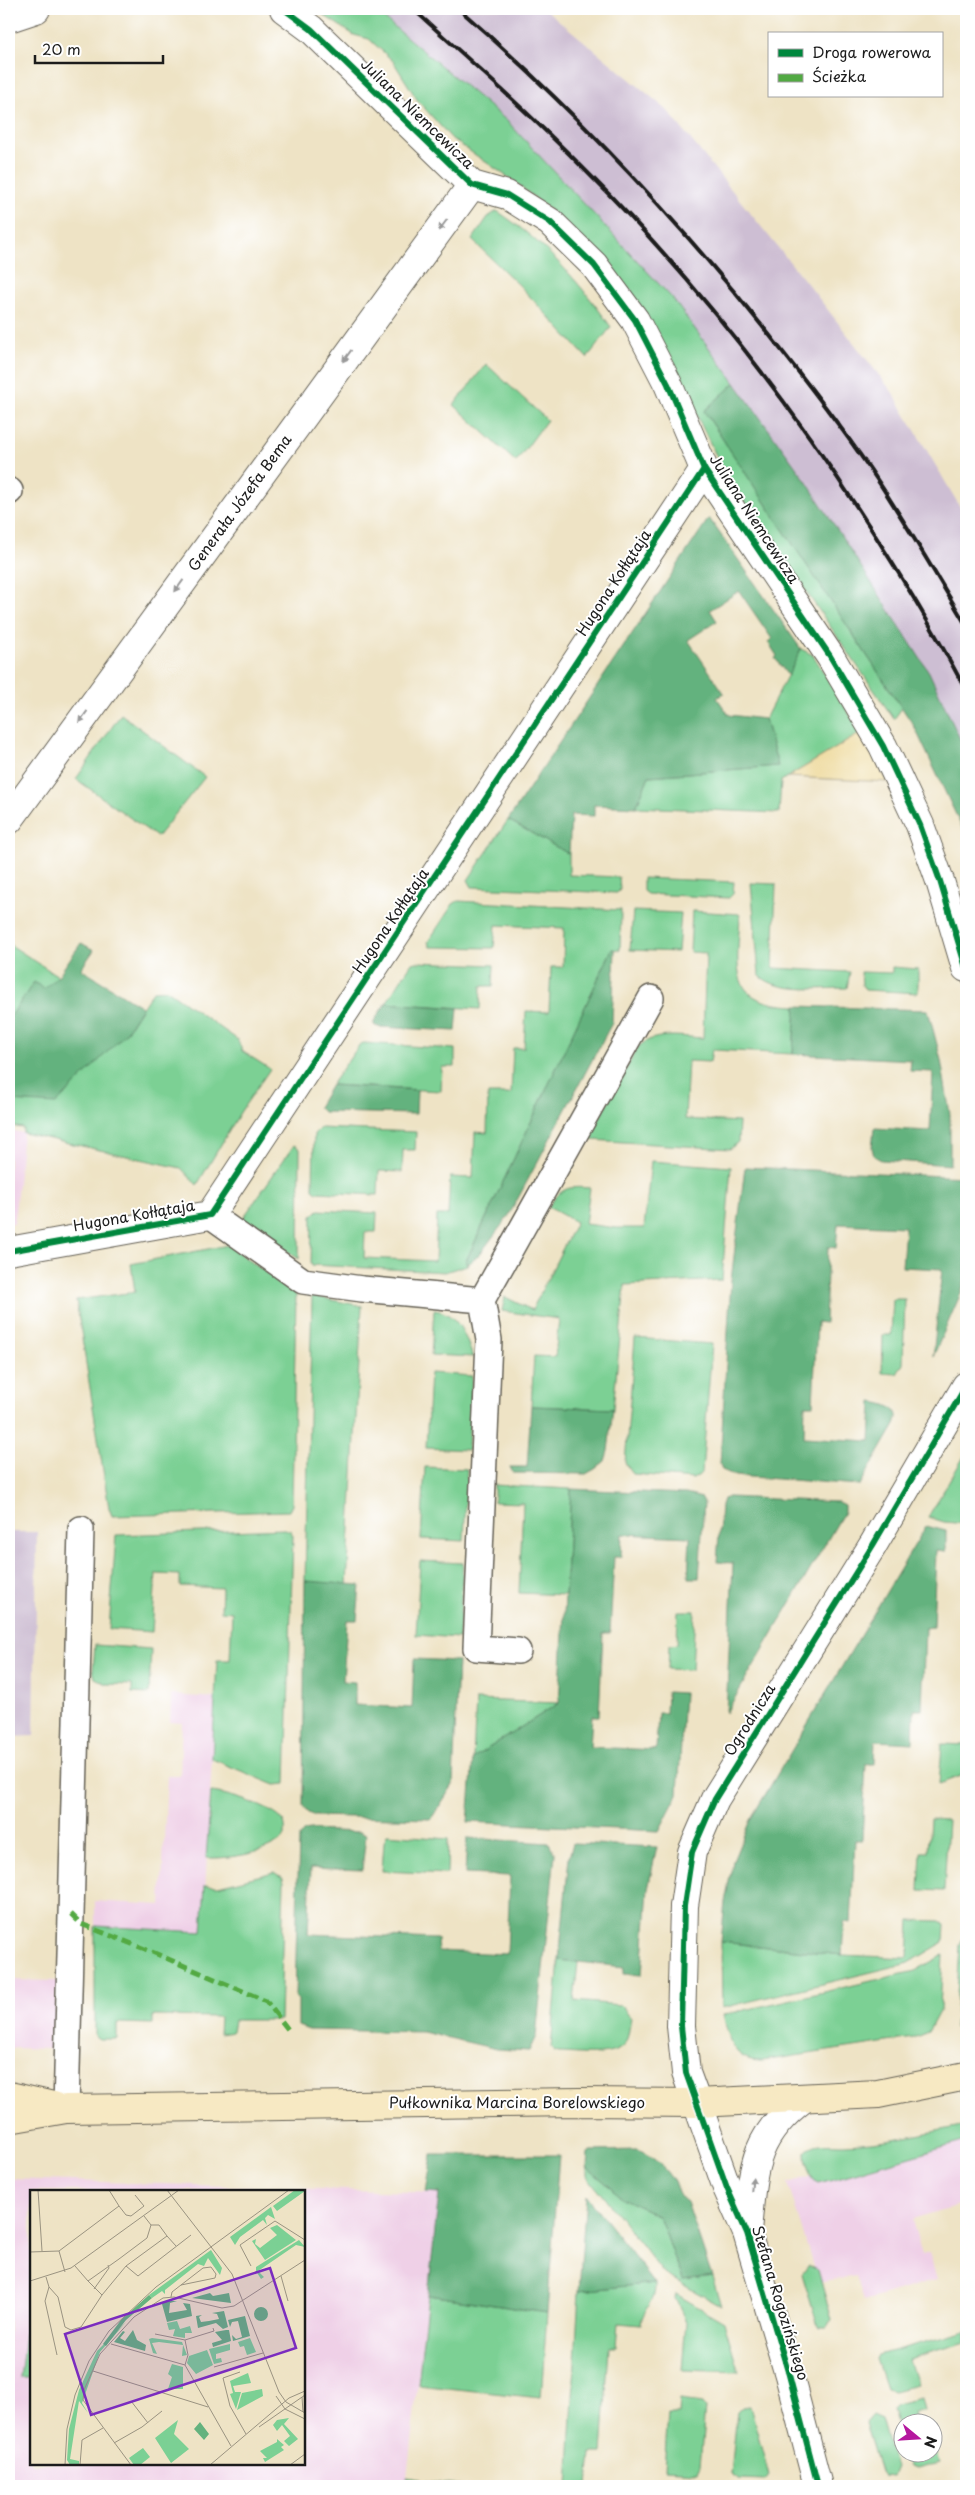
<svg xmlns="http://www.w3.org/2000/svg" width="975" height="2495" font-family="'Playpen Sans',sans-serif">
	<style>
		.built { fill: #efd0e7; fill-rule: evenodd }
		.industrial { fill: #cdbed3 }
		.green { fill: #7bd094; stroke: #4c7658 }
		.forest { fill: #64b27e; stroke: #40674d }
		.sand { fill: #eeda9e; stroke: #857b5d }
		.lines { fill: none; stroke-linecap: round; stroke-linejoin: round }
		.service-casing { stroke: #666257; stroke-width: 28 }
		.minor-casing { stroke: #666257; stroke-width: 30 }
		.tertiary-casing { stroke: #666257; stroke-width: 30 }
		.secondary-casing { stroke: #666257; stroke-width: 30 }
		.service { stroke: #fff; stroke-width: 25 }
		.minor { stroke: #fff; stroke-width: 28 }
		.tertiary { stroke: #fff; stroke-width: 28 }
		.secondary { stroke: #f7e9c3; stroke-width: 28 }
		.rail { stroke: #1c1c1c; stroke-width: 4 }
		.quiet { stroke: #52a943; stroke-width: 5; stroke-dasharray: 10 5; stroke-linecap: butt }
		.cycleway-casing { stroke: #fff; stroke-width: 9 }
		.cycleway { stroke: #00873e; stroke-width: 6 }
		.oneway { fill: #999 }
		.labels { text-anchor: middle; stroke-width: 4; stroke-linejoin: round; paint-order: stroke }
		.street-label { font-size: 15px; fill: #1c1c1c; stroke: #fff }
		.inset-road { fill: none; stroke: #9a9381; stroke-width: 1 }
		.view { fill: #7b2cbf; fill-opacity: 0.15; stroke: #7b2cbf; stroke-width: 2.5 }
		.inset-edge { fill: none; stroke: #1c1c1c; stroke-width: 2.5 }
	</style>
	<rect width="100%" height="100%" fill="#fff"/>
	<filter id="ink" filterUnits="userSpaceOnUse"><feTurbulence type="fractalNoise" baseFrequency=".02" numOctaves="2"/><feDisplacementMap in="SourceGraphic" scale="10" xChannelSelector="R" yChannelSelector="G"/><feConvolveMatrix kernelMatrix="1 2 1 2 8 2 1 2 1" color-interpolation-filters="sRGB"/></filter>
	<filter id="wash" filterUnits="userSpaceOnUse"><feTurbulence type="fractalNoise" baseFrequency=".0096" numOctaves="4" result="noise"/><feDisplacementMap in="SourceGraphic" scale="20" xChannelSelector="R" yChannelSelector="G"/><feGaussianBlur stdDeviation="1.12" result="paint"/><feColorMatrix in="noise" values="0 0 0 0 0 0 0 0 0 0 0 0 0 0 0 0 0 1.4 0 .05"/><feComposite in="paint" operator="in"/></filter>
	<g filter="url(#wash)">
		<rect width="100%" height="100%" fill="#eee3c5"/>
		<g class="built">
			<path d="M9 1130 23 1133 14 1223 9 1224Z"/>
			<path d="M171 1695 215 1698 203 1932 95 1926V1901L161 1905 167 1776H180L182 1723 170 1722Z"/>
			<path d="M9 1980 57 1981 55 2049 9 2048Z"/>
			<path d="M966 2135V2203L912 2219 922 2255 929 2253 937 2279 864 2301 856 2276 818 2283 788 2183Z"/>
			<path d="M9 2179 439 2193 406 2486H9ZM31 2191H304V2464H31Z"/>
		</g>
		<g class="industrial">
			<path d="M373 9H545L667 110 810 287 893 393 966 517V752L928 672 806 481 672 298 507 121Z"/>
			<path d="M9 1532H37L34 1736 9 1737Z"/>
		</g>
		<g class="green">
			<path d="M314 9H373L507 121 672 298 735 383 704 411 902 708 894 719 725 474 682 385 557 216 515 182 452 139 418 101 393 61 369 39 354 35Z"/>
			<path d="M497 211C544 242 579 281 611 327L587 358 520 286 472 240 488 217Z"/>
			<path d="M486 364 547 420 516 462 454 405Z"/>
			<path d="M801 649 813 655 861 733 781 781 779 813 636 807 649 776 778 766 765 719Z"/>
			<path d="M121 714 205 777 157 837 76 779Z"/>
			<path d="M508 820 569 854V875L619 877 620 890 617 893 472 887 468 880Z"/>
			<path d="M643 878 734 882 733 894 729 898 647 894 643 891Z"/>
			<path d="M751 883 776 884 773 968 850 972 847 988C821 988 778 994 759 975Z"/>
			<path d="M458 901 621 910 620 950 612 949 466 1261 467 1265 445 1272 311 1265 312 1216 318 1210 377 1213 376 1232H365L364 1258 435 1261 437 1215H448L450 1177 473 1178 475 1132 487 1133 488 1094H511L513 1048H524L526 1011 549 1012 551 967H563L564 928 496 925 494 948 430 947 428 942 453 904Z"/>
			<path d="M633 911 681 913 678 952 630 950Z"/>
			<path d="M692 911 740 914C738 969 725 1003 796 1006L793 1054 712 1050 710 1062 688 1061 685 1119 739 1122 738 1142 730 1149 592 1140 590 1135 638 1047C655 1031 682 1037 703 1038L706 953 690 952Z"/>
			<path d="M9 944 58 976 44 990 34 982 9 1019Z"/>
			<path d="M417 962 494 965 493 986H481L480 1009 386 1003 412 963Z"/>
			<path d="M892 967 918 969V993L865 990 862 985 861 972 892 973Z"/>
			<path d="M167 990 238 1040 242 1051 270 1069 241 1111 197 1185 181 1168 23 1133V1128L9 1126V1101L56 1103 125 1034 153 991Z"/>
			<path d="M364 1043 455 1049V1067H442L441 1091 331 1085 360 1044Z"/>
			<path d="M320 1128 416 1132 415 1150H403L402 1172 379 1171 378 1195 317 1192 313 1189 314 1134Z"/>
			<path d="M294 1145 300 1149 299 1259 241 1221Z"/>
			<path d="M651 1161 731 1167 722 1280 625 1285 613 1409 531 1406 534 1356 555 1357 559 1319 502 1311 505 1297 532 1310 576 1222 548 1207C562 1188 566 1186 590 1188L585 1224 617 1228H644Z"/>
			<path d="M228 1245 296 1294 292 1505 289 1511 112 1516 109 1508 76 1300 135 1292 131 1264Z"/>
			<path d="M312 1296 362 1306 347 1585 305 1581Z"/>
			<path d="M893 1299H905L903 1364 897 1374 882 1373 883 1335H891Z"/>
			<path d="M434 1310C459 1313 465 1336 473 1357L431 1355Z"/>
			<path d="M635 1338 712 1344 702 1473 693 1479 633 1474 625 1463Z"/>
			<path d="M430 1373 472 1376 468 1450 426 1448Z"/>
			<path d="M966 1453V1524L944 1522 928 1517Z"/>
			<path d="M425 1467 467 1469 464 1541 421 1539Z"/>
			<path d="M494 1485 571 1489 565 1595 519 1593 523 1503 494 1502Z"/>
			<path d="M285 1529 291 1531 293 1536 286 1784 275 1785 212 1759 217 1660H230L232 1612 221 1611 222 1588 180 1586V1575L156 1574 152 1632 109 1629 116 1535Z"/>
			<path d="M420 1561 463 1563 459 1638 416 1635Z"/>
			<path d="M678 1611H695L692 1670 668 1669 669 1645 677 1644Z"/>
			<path d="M95 1645 151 1649 149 1694 132 1693V1685L107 1684 95 1678 93 1670Z"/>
			<path d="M476 1700 559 1703 473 1758Z"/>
			<path d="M942 1744 966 1745V1774L939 1784Z"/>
			<path d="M211 1792C226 1793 275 1808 283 1821 286 1826 285 1831 285 1836 273 1853 227 1859 206 1858Z"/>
			<path d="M930 1819 948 1820 944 1891 919 1890 921 1852H928Z"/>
			<path d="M387 1834 448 1839 447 1874 382 1871 384 1842Z"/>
			<path d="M274 1872 283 1877 284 1882 280 2020H234L232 2032 219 2034 220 2017 153 2016V2024L117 2023V2039H99L95 2036V1926L202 1932 205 1885 218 1886Z"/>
			<path d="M910 1920 940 1921 945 1925 944 1942 909 1963 722 2008 721 1942 842 1955 908 1958Z"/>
			<path d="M966 1927V2025L955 2028 960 1945Z"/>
			<path d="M943 1955 940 2010 928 2032 913 2038 762 2061C732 2061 730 2040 723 2015L915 1971Z"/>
			<path d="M559 1960 578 1962 574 2001 620 2005 631 2018C629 2026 629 2038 624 2045 614 2059 575 2053 559 2053L554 2052 551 2048Z"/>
			<path d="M966 2125V2141L819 2183C808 2179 806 2161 806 2151 814 2141 830 2144 843 2144 884 2143 926 2133 966 2125Z"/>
			<path d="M587 2167 624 2199 659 2216 683 2280 712 2276 721 2306 664 2274 587 2176Z"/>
			<path d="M808 2266 818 2270 832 2319 828 2328H820L817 2323 802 2274Z"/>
			<path d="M655 2283C656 2307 642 2307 641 2325L618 2323 616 2347H609L602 2453H591L588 2486H568L579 2291Z"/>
			<path d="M676 2294 724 2322 739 2372 682 2370 686 2322 675 2298Z"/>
			<path d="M428 2295 547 2313 541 2398 418 2385Z"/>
			<path d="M29 2299H31V2378H20Z"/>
			<path d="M966 2331V2342L909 2359 917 2385 894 2391 886 2389 876 2359 878 2355Z"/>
			<path d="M921 2399 924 2411 913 2414 915 2422H902V2450L892 2409 896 2405Z"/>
			<path d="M680 2400 702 2403 705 2407 700 2466 697 2472 664 2470 668 2414H679Z"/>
			<path d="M750 2406 769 2475 765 2480 739 2479 731 2474 737 2412 742 2407Z"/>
			<path d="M872 2415 881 2419 895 2468 891 2477 883 2476 880 2472 865 2423Z"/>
			<path d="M933 2441 939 2463 916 2469 909 2467 903 2453 932 2452Z"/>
			<path d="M407 2477 465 2486H406Z"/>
		</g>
		<g class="forest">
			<path d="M735 383 806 481 929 672 966 752V836L914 726 704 411Z"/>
			<path d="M709 518 801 649 788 676 775 658 777 656 768 642 772 639 739 591 710 610 717 621 688 640 724 693 717 698 729 715 765 719 778 766 649 776 636 807 594 805V816L571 815 569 854 508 820Z"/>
			<path d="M81 943 94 950 81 969 142 1007 125 1034 56 1104 9 1101V1019L34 982 44 989 58 976Z"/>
			<path d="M612 949 615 950 612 1023 508 1217 479 1255 467 1265 466 1261Z"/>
			<path d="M386 1003 458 1008 456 1031 378 1027 374 1025V1021Z"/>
			<path d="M796 1006 928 1010 941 1060 950 1114V1165L881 1160 874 1156 872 1148 874 1128 930 1131 933 1072 910 1071 911 1060 793 1054Z"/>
			<path d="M331 1085 417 1090 416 1114 323 1112 318 1107Z"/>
			<path d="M745 1167 966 1177V1276L961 1293 933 1357 942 1269 902 1267 905 1227 838 1224 836 1248 828 1247 825 1323 817 1322 813 1405H805L804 1437 870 1441 872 1402C886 1404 903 1408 895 1425L860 1485 736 1476 722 1470 720 1464 731 1280Z"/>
			<path d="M531 1406 613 1409 608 1451 605 1461 595 1469 586 1474 513 1473 510 1467H527Z"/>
			<path d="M571 1489 686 1494 702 1498 704 1502 699 1578H688L690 1537 622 1534 621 1557H614L610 1633H603L599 1716H592L590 1747 656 1750 658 1713H666L667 1692 684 1693 678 1794 659 1831 468 1822 473 1758 559 1703Z"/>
			<path d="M729 1497 838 1502 844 1505V1512L726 1713 733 1563 717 1562 721 1505 723 1499Z"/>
			<path d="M926 1526 946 1531V1552L936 1551 933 1627 925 1628 922 1710H914L913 1743 875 1741 874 1764H866L862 1840H855L851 1923 844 1922 842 1955 721 1942 725 1902 733 1861 750 1820Z"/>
			<path d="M305 1581 360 1585 357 1620H347L343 1681 355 1682V1705L412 1708 414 1659 458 1661 453 1785 431 1819 315 1816 308 1813 303 1807Z"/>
			<path d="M311 1830 359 1832 366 1835 362 1870 311 1868 308 1934 437 1939 438 1951 507 1954 510 1876 465 1874 467 1838 549 1843 555 1854 536 2036 529 2051 497 2049 423 2032 309 2030 298 2026V1999L295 1996 299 1837 304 1831Z"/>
			<path d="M573 1843 657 1847 648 1888 642 1975 624 1974V1967L559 1960 569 1857Z"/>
			<path d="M637 2150C654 2156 665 2168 674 2182 678 2191 679 2197 687 2202L712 2276 683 2280 659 2216 624 2199 587 2167 588 2153 590 2151Z"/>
			<path d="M432 2155H559L547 2313 428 2295 439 2193 426 2192Z"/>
			<path d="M586 2195 655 2283 579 2291Z"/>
		</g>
		<path class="sand" d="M861 733 888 782 788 777Z"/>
	</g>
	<g filter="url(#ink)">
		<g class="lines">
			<g class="service-casing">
				<g id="service">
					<path d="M9 492 10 491"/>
					<path d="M210 1215 303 1281 362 1289 482 1300 489 1340 476 1648 518 1651"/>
					<path d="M482 1300 651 998"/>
					<path d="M66 2109 81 1529"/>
				</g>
			</g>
			<g class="minor-casing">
				<g id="minor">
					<path d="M284 9 311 29 472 185 507 195 550 222 594 265 635 320 668 384 704 469 830 656 883 746 920 825 940 881 966 968"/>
					<path d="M9 18 36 9"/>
					<path d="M9 820 472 185"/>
					<path d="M9 1251 210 1215 704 469"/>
					<path d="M697 2103 686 2073 681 2026 684 1906 692 1852 715 1799 873 1545 966 1386"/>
				</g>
			</g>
			<g class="tertiary-casing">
				<g id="tertiary">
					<path d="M697 2103 727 2188 747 2233 789 2375 818 2486"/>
					<path d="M747 2231C753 2171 751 2138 804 2098"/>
				</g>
			</g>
			<g class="secondary-casing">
				<g id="secondary">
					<path d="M9 2096 53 2106"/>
					<path d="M9 2119 66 2109 580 2102 697 2103 878 2094 966 2076"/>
				</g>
			</g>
			<use href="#service" class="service"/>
			<use href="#minor" class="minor"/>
			<use href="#tertiary" class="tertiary"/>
			<use href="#secondary" class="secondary"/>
			<g class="rail">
				<path d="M413 9C473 63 532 116 588 173 705 290 807 424 893 564 919 606 944 648 966 691"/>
				<path d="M459 9C578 113 685 227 782 351 816 394 850 438 880 484 910 530 938 578 966 625"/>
			</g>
			<path class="quiet" d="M71 1914 81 1924 145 1949 266 2001 290 2032"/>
			<g class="cycleway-casing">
				<g id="cycleway">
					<path d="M284 9 311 29 472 185 507 195 550 222 594 265 635 320 668 384 704 469 830 656 883 746 920 825 940 881 966 968"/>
					<path d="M9 1251 210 1215 704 469"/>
					<path d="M818 2486 789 2375 747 2233 727 2188 686 2073 681 2026 684 1906 692 1852 715 1799 873 1545 966 1386"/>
				</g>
			</g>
			<use href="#cycleway" class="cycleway"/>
		</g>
		<defs><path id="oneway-solid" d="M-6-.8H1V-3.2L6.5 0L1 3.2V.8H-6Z" transform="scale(1.25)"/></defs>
		<g class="oneway">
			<use href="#oneway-solid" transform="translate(443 225) rotate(127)"/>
			<use href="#oneway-solid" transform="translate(347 356) rotate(126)"/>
			<use href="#oneway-solid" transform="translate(179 586) rotate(126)"/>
			<use href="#oneway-solid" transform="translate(83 717) rotate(126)"/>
			<use href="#oneway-solid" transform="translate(752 2184) rotate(-84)"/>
		</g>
	</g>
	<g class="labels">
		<g class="street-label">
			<text transform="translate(417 114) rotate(44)" y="5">Juliana Niemcewicza</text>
			<text transform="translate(240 503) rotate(-54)" y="5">Generała Józefa Bema</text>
			<text transform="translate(754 519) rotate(57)" y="5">Juliana Niemcewicza</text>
			<text transform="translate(614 583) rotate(-57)" y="5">Hugona Kołłątaja</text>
			<text transform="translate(391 921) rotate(-56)" y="5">Hugona Kołłątaja</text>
			<text transform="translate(134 1216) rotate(-10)" y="5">Hugona Kołłątaja</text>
			<text transform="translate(750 1720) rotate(-58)" y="5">Ogrodnicza</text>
			<text x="517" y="2108">Pułkownika Marcina Borelowskiego</text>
			<text transform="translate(780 2303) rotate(73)" y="5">Stefana Rogozińskiego</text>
		</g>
	</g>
	<g transform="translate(30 2190)">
		<rect width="275" height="275" fill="#eee3c5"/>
		<path d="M265 0 275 1 247 21 243 16ZM241 17 245 29 238 25 235 28 237 35 233 30 210 47 205 55 200 47ZM247 35 266 50 235 70 222 51 226 49 225 54 230 58 247 45 240 38ZM269 50 275 57 266 55 228 81 234 87 231 89 226 81V77ZM181 60 192 78 190 85 178 68 174 76 168 74 135 100V104L132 101 122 108 119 105ZM147 131 150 139 160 136 162 143H155V148L143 146 145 139 139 140 137 133ZM96 132 70 162 52 213 58 223 49 211 40 269 49 271V275H40L37 270 39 239 49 200 67 161ZM122 148 152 152 157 165 152 166 153 155 129 152 122 153 127 164 123 163 119 149ZM220 148 226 162 217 165 214 156 210 157 208 152ZM200 154V160L186 164V169L191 168 192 172 184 174 179 159ZM177 160 183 175 166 184 157 173 159 166ZM142 174 153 177V199H138L142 187 138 184ZM218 183 221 193 203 196 205 202H211L206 219 200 204 203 203 200 191ZM232 199 233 206 207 220 212 203ZM259 228 254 234 268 249 259 256 254 251 260 246 252 235 247 241 243 235 247 230ZM148 230 144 244 159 259 141 273 125 248ZM247 249 254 255 251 257 254 260 235 272 233 268H237L230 261 247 252ZM113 258 120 267 110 275H104L99 268Z" fill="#7bd094"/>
		<path d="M180 103 183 106 199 103 201 113 162 108ZM119 105 122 108 96 130 76 156 73 154 91 130ZM135 111H147L140 113 139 123 157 120 153 113 160 114 162 126 137 132 132 114ZM224 124a7 7 0 1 1 14 0a7 7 0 1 1-14 0ZM194 121 198 137 193 139 186 133 168 138 166 126 172 125 169 127 171 132 179 131 189 129 187 124 182 123ZM215 126 220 146 203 151 202 145 206 149 212 147 208 131 202 132 200 137 198 130ZM103 140 107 150 116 155 115 161 84 152 93 141 95 142 90 148 95 151ZM196 140H199L201 151 183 157 182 153 192 150 185 142ZM170 232 179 244 174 250 164 239Z" fill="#64b27e"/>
		<path class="inset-road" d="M8 0 12 61M137 0 202 84 249 202 256 212 275 223M89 16 96 25 101 26 114 16 105 5M121 35H129L137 46M146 56 137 46 96 76 108 86 161 45M0 62 29 61M45 76 58 91 89 69 117 48 121 35 114 26M221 76 210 55 245 31 275 50M35 82 29 61 89 16 79 0M251 86 258 111M16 87 19 97 28 107 35 137 41 140 51 137 72 105M0 91 41 78 149 0M58 91 72 105 96 76M19 97 15 111 27 165M64 99 79 78 78 75M141 107 142 102 151 95 173 78 181 77 186 84 185 88 151 95M125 144 155 150M81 154 155 175 201 256M155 175 158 165 155 150 184 141 183 138M184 177 233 163M63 181 178 217M210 182 193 188 200 216 216 244M246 206 255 219 275 229M272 207 273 222M101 211 118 233M229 237 275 205M84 253 112 237 132 221M35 275 37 239 45 205 59 171 79 141 126 97 259 0M50 275 52 250 73 238M101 275 53 210 54 200 70 164 104 127 133 108 144 107 192 118 204 116 275 70M180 275 259 208 275 201M260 275 275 264"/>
		<path class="view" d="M240 78 266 158 61 225 35 144Z"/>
		<rect width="275" height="275" class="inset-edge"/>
	</g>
	<rect width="975" height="2495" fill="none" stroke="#fff" stroke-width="30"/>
	<rect x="768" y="32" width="175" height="65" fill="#ffffff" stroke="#a4a4a4"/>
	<rect x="778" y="49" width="25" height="8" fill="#00873e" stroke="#a4a4a4"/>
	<text x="812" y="58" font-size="15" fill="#1c1c1c">Droga rowerowa</text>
	<rect x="778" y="74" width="25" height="8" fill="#52a943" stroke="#a4a4a4"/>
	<text x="812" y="82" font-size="15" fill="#1c1c1c">Ścieżka</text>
	<g transform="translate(918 2438) rotate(108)"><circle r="24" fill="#ffffff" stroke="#a4a4a4"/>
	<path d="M0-4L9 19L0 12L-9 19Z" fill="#b5179e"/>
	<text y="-8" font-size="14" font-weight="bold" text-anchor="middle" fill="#1c1c1c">N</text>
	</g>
	<path d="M35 55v8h128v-8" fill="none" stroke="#1c1c1c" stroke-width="2.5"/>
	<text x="42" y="55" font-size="15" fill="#1c1c1c" stroke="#ffffff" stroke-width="4" paint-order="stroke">20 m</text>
</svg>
